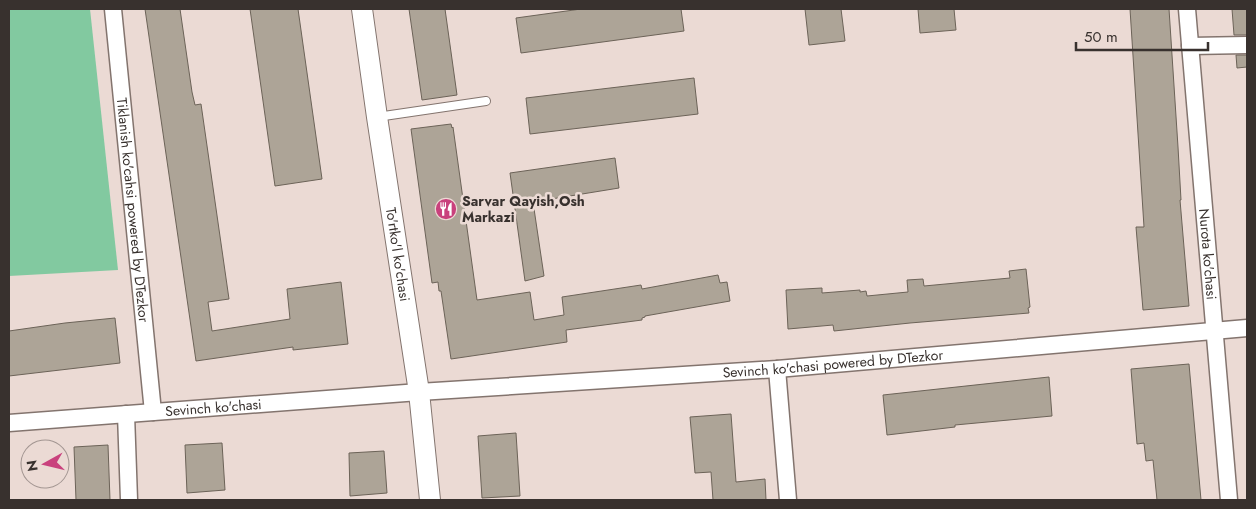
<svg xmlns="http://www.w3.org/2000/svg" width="1256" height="509" font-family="Jost,sans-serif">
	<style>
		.green { fill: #82c9a0 }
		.building { fill: #ada497; stroke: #6c6358 }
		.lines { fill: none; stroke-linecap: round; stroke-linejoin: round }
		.service-casing { stroke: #83746e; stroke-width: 10 }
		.minor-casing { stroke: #83746e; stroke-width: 19 }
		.tertiary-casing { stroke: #83746e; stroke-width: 22 }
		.service { stroke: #fff; stroke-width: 8 }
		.minor { stroke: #fff; stroke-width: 16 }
		.tertiary { stroke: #fff; stroke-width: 20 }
		.labels { text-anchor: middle; stroke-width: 5; stroke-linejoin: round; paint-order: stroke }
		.poi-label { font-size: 14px; font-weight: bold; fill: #38312e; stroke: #ebdad4; text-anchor: start }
		.street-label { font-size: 14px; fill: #38312e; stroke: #ebdad4 }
	</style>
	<rect width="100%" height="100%" fill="#ebdad4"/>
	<path class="green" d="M9 9H90L118 270 9 276Z"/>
	<g class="building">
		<path d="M145 9H180L192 92 195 105 201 104 229 299 208 302 212 331 290 319 287 289 341 282 348 344 293 350V347L196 361Z"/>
		<path d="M250 9H298L322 179 275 186Z"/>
		<path d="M409 9H445L457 95 422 100Z"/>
		<path d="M581 9H681L684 31 521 53 516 18Z"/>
		<path d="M805 9H841L845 41 809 45Z"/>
		<path d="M918 9H954L956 30 920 33Z"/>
		<path d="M1130 9H1169L1178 147 1181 200H1180L1189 306 1143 310 1136 227H1144Z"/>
		<path d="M1232 9H1247V35H1234Z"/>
		<path d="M1236 55H1247V67L1237 68Z"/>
		<path d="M694 78 698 114 530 134 526 98Z"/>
		<path d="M451 124 452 128 453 127 477 300 530 292 534 320 564 315 562 297 641 285 642 289 718 275 720 283 727 282 730 301 645 316V317L642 318V320L566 330 567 342 451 359 441 291H439L438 282 432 283 411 129Z"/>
		<path d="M615 158 619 188 533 202 544 276 525 281 510 173Z"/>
		<path d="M1026 269 1030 307 1028 308 1029 313 910 323 834 331 833 325 788 329 786 290 822 288V293L860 290V292L866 291 867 296 908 292 907 280 923 279 924 286 1010 278 1009 271Z"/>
		<path d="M115 318 120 363 9 376V331L65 323Z"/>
		<path d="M1189 364 1201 500H1157L1153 460 1146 461 1144 443 1137 444 1131 369Z"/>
		<path d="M1049 377 1052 416 955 425V427L887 435 883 395Z"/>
		<path d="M731 414 736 482 765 479 766 500H713L711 472 695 473 690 417Z"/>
		<path d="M516 433 520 496 482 498 478 436Z"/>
		<path d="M222 443 225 490 187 493 185 445Z"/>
		<path d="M108 445 110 500H76L74 447Z"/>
		<path d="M384 451 387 493 350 496 349 453Z"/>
	</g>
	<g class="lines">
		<g class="service-casing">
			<path id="service" d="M377 117 486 101"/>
		</g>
		<g class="minor-casing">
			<g id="minor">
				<path id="s1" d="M113 9 153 412"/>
				<path id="s2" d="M1187 9 1229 500"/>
				<path d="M1190 46 1247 45"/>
				<path d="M777 369 788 500"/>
				<path d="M126 414 129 500"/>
				<path id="s3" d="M9 423 419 392 777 369 1247 328"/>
			</g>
		</g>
		<g class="tertiary-casing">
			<g id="tertiary">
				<path id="s4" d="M362 9 377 117 419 392 430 500"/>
			</g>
		</g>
		<use href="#service" class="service"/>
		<use href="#minor" class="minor"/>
		<use href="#tertiary" class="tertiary"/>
	</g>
	<defs>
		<g id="restaurant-disc" transform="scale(1.125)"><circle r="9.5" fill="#c9417d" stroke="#ebdad4"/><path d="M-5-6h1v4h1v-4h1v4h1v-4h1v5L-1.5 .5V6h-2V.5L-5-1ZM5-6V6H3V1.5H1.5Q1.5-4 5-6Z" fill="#fff"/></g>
	</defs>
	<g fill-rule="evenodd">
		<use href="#restaurant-disc" x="446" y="209"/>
	</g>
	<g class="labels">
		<g class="poi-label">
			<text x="462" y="206">Sarvar Qayish,Osh<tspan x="462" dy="16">Markazi</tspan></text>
		</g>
		<g class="street-label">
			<text dy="5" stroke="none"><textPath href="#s1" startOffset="202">Tiklanish ko'cahsi powered by DTezkor</textPath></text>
			<text dy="5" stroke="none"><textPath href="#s4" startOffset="248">To'rtko'l ko'chasi</textPath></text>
			<text dy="5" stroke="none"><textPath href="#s2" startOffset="246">Nurota ko'chasi</textPath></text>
			<text dy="5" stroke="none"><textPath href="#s3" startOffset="826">Sevinch ko'chasi powered by DTezkor</textPath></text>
			<text dy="5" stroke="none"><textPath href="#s3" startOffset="205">Sevinch ko'chasi</textPath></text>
		</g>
	</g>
	<rect width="1256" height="509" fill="none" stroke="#38312e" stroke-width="20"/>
	<g transform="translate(45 464) rotate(262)"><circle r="24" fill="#ebdad4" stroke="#a39692"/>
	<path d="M0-4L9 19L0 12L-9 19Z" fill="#c9417d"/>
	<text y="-8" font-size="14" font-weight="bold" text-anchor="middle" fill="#38312e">N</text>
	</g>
	<path d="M1076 42v8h132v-8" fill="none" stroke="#38312e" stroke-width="2.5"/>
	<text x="1084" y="42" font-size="15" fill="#38312e" stroke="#ebdad4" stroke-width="4" paint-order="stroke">50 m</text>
</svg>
